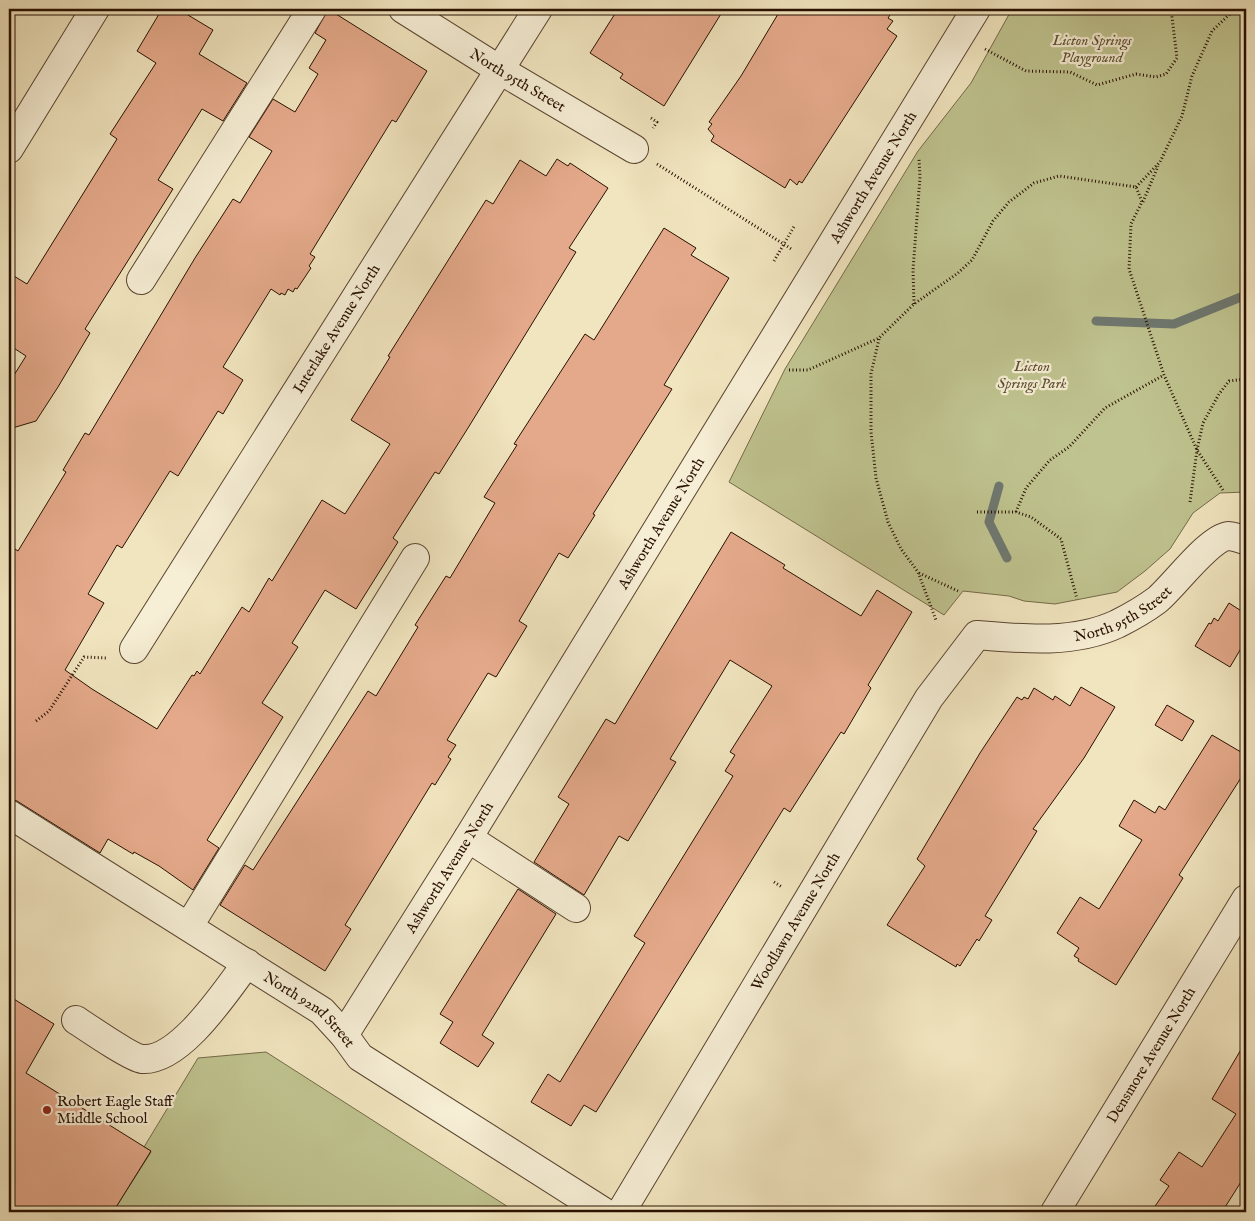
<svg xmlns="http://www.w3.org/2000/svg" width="1255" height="1221" font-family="'IM FELL English',serif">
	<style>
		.green { fill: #bfc38f; stroke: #746a48 }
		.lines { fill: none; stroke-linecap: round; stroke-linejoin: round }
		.stream { stroke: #6f7870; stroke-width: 9 }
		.building { fill: #e4a98a; stroke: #281000 }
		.minor-casing { stroke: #5a4530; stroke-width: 30 }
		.path { stroke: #281000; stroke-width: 3; stroke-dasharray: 1 2.5; stroke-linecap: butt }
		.minor { stroke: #f6eed5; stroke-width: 28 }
		.poi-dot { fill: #8f2418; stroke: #f6eed5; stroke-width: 2 }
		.labels { text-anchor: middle; stroke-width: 4.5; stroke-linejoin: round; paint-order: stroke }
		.park-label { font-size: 15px; font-style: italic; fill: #5d4f32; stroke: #f6eed5 }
		.street-label { font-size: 15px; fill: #281000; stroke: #f6eed5 }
		.poi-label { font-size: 15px; fill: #281000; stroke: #f6eed5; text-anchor: start }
	</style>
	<rect width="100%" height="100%" fill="#f1e5bf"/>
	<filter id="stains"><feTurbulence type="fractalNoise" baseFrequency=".004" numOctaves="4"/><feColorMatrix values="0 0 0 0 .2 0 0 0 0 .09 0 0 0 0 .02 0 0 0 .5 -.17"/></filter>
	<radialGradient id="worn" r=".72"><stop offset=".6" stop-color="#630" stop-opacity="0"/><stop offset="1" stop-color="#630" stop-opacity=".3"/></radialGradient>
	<g class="green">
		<path d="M1012 9H1246V492L1220 493 1193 513 1170 549 1145 571 1117 592 1055 604 1024 601 1009 596 963 591 944 615 729 482 785 369 918 151 971 83Z"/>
		<path d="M266 1052 516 1212H113L151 1152 144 1147 198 1058Z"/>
	</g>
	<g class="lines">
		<g class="stream">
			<path d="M1096 321 1174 324 1246 295"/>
			<path d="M999 486 989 522 1007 558"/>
		</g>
	</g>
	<g class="building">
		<path d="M162 9H178L213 30 199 54 247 83 223 121 202 109 158 180 173 189 85 329 90 333 58 387 36 421 9 429V383L26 356 9 345V273L27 284 117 139 110 134 156 63 137 51Z"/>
		<path d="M328 9 427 71 396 122 392 120 310 254 315 257 309 266 311 268 297 289 295 288 293 292 288 289 285 295 281 293 280 295 271 289 223 367 243 380 223 414 218 411 178 476 170 471 122 548 117 545 88 594 104 603 65 670 92 689 157 729 192 675 194 676 197 671 200 674 242 607 249 612 269 578 272 581 322 500 345 514 390 444 351 420 390 357 388 356 486 200 493 204 520 160 546 176 557 159 568 166 570 163 608 188 569 248 576 252 468 428 439 474 435 472 393 538 398 542 356 609 325 590 292 643 298 647 262 703 283 717 207 840 219 848 193 890 159 866 134 852 133 854 108 839 100 853 17 801 9 799V545L18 551 66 472 63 470 85 433 89 435 195 258 233 199 240 203 272 151 249 137 273 99 295 112 318 74 309 68 326 40 315 33Z"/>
		<path d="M618 9H724L664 106 620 78 623 74 590 53Z"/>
		<path d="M781 9H894L888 18 893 21 887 29 897 36 802 183 799 181 797 185 790 179 785 188 711 141 714 136 708 129 712 124 709 122 741 76Z"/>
		<path d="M664 228 696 248 691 255 729 278 664 385 672 389 593 514 595 515 568 558 559 553 519 621 527 626 496 677 488 673 447 740 456 745 448 757 451 759 435 785 432 783 345 925 351 929 325 971 220 905 245 865 253 870 368 691 376 696 418 627 415 625 446 576 450 578 495 503 484 497 517 445 514 444 585 334 594 340Z"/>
		<path d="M731 532 785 565 783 568 861 616 877 590 912 612 868 685 871 688 844 734 841 732 790 812 784 808 596 1112 584 1105 571 1126 531 1102 548 1074 560 1082 645 943 634 936 733 776 725 771 735 755 730 752 772 686 730 660 670 759 676 762 628 841 619 836 584 895 534 862 569 804 558 797 606 719 615 724Z"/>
		<path d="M1229 603 1246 614V640L1230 667 1195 646 1209 623 1211 624 1214 618 1218 621Z"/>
		<path d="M1081 687 1115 707 1084 758 1033 829 1037 831 985 916 992 920 979 941 977 939 960 966 957 964 956 967 887 925 925 866 917 859 980 753 1017 697 1022 700 1024 697 1028 699 1034 688 1053 700 1055 696 1070 706Z"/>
		<path d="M1167 705 1194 721 1182 741 1155 725Z"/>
		<path d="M1212 735 1246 755V770L1179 875 1183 878 1116 985 1078 961 1079 959 1074 956 1079 948 1057 933 1080 897 1099 909 1142 840 1119 826 1134 800 1155 813 1159 806 1165 810Z"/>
		<path d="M518 889 556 914 482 1035 494 1043 478 1067 440 1043 453 1022 440 1014Z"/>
		<path d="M9 996 54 1024 26 1073 151 1151 113 1212H9Z"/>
		<path d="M1246 1041V1174L1222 1212H1151L1169 1186 1160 1180 1179 1152 1202 1167 1236 1114 1212 1099Z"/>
	</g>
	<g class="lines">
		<g class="minor-casing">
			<g id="minor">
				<path id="s1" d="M403 9 500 70 634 149"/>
				<path d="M9 149 95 9"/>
				<path d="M141 280 312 9"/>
				<path id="s2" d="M134 649 538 9"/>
				<path id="s3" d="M9 814 322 1011 344 1035 360 1057 604 1212"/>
				<path d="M468 838 576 908"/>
				<path d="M189 926 415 558"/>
				<path d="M76 1020C88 1028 132 1058 142 1059 180 1062 226 991 247 963"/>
				<path id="s4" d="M344 1035 468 838 976 9"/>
				<path id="s5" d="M621 1212 929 698 977 635C1023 639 1074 644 1117 624 1131 617 1145 609 1157 600 1174 586 1208 539 1228 536 1233 536 1241 539 1246 540"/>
				<path id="s6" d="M1055 1212 1246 899"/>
			</g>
		</g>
		<g class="path">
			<path d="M985 49 1026 71 1070 72 1097 85 1136 74 1156 77 1166 74 1177 58 1171 9"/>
			<path d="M651 118 657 122 653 128"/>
			<path d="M657 164 793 250"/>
			<path d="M1136 187 1160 162 1182 116 1192 76 1212 31 1235 9"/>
			<path d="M1143 202 1158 166"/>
			<path d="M774 261 795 225"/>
			<path d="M914 304 913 270 920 177 919 159"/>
			<path d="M879 339 871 374V432L876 478 888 522 901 549 918 572 936 620"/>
			<path d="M789 370H808L879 338 914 304 958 273 972 260 993 221 1009 202 1034 183 1059 176 1136 187 1142 202 1131 224 1129 269 1164 375 1197 450 1223 490"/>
			<path d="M1190 502 1197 450 1203 423 1219 394 1229 381 1246 379"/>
			<path d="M977 512H1016L1031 517 1061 539 1077 599"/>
			<path d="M1016 512 1026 488 1050 460 1069 447 1105 408 1164 375"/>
			<path d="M919 573 958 591"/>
			<path d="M36 721 49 711 84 657 107 658"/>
			<path d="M774 882 782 887"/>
		</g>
		<use href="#minor" class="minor"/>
	</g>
	<circle class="poi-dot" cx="47" cy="1110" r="5"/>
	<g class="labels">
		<g class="park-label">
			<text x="1092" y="45">Licton Springs<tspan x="1092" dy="17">Playground</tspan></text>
			<text x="1032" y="371">Licton<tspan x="1032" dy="17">Springs Park</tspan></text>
		</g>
		<g class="street-label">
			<text dy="5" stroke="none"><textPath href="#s1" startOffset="135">North 95th Street</textPath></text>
			<text dy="5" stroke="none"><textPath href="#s4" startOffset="1008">Ashworth Avenue North</textPath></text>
			<text dy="5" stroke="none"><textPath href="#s2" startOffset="379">Interlake Avenue North</textPath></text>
			<text dy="5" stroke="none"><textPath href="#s4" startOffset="602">Ashworth Avenue North</textPath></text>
			<text dy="5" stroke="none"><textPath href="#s5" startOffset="830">North 95th Street</textPath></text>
			<text dy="5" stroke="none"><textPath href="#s4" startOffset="198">Ashworth Avenue North</textPath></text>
			<text dy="5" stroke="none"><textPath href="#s5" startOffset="339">Woodlawn Avenue North</textPath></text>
			<text dy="5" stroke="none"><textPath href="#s3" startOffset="359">North 92nd Street</textPath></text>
			<text dy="5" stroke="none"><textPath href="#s6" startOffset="184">Densmore Avenue North</textPath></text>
		</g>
		<g class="poi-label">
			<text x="57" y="1106">Robert Eagle Staff<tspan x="57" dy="17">Middle School</tspan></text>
		</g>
	</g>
	<rect width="1255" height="1221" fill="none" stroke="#f1e5bf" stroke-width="30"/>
	<rect x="10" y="10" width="1235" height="1201" fill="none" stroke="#281000" stroke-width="2.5"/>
	<rect x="15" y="15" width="1225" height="1191" fill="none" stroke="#281000"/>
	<rect width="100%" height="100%" filter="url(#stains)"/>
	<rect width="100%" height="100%" fill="url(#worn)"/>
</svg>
